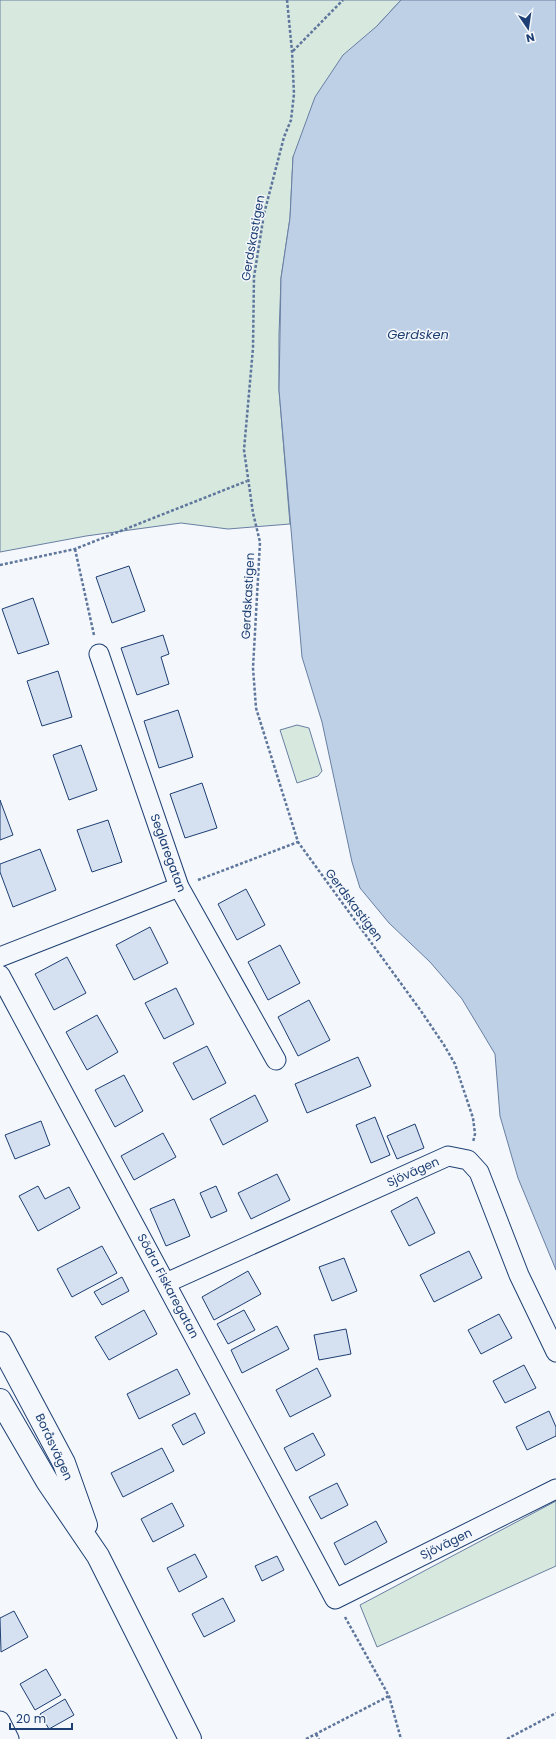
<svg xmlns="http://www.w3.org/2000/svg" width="556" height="1739" font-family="Poppins,sans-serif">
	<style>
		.green { fill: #d7e8df; stroke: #687fa3 }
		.water { fill: #bed0e5; stroke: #687fa3 }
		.building { fill: #d5e0f0; stroke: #1d3f73 }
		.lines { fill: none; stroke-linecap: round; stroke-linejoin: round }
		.minor-casing { stroke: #1d3f73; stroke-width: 21 }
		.secondary-casing { stroke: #1d3f73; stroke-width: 24 }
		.path { stroke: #5e769c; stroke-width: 2.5; stroke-dasharray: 3 2; stroke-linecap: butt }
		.minor { stroke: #f4f7fb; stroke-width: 19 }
		.secondary { stroke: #f4f7fb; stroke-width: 22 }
		.labels { text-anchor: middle; stroke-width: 3; stroke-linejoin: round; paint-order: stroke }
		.street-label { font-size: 12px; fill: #1d3f73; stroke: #f4f7fb }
		.water-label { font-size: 13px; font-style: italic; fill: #1d3f73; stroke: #f4f7fb }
	</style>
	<rect width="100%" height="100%" fill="#f4f7fb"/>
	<g class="green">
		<path d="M0 0H401L377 26 293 157 290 218 281 278 279 335V390L290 524 228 529 181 523 86 536 0 552Z"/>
		<path d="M297 725 309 728 322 771 318 776 297 783 280 730Z"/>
		<path d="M556 1501V1566L377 1647 360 1605Z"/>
	</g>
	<path class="water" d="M401 0H556V1270L518 1178 500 1116 495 1054 462 999 430 962 389 923 360 888 352 862 322 722 302 657 279 390 281 278 290 218 293 157 315 97 343 55 377 26Z"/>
	<g class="building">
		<path d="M129 566 145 611 112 623 96 577Z"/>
		<path d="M33 598 49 644 18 654 2 609Z"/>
		<path d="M163 635 169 654 161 657 169 684 137 695 121 648Z"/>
		<path d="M58 671 72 717 42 726 27 681Z"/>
		<path d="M178 710 193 757 159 768 144 721Z"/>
		<path d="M81 745 97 790 69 800 53 755Z"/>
		<path d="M202 783 217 828 185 838 170 794Z"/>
		<path d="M0 800 13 835 0 840Z"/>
		<path d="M108 820 122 862 92 872 77 830Z"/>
		<path d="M40 849 56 890 13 907 0 872V864Z"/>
		<path d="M246 889 265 925 237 940 218 904Z"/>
		<path d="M150 927 168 963 134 980 116 945Z"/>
		<path d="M280 945 300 983 268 1000 248 962Z"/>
		<path d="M67 957 86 993 54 1010 35 974Z"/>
		<path d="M176 988 194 1024 164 1039 145 1003Z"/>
		<path d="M309 1000 330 1040 298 1056 278 1017Z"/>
		<path d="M97 1015 118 1052 87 1070 66 1032Z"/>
		<path d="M207 1046 226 1083 193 1100 173 1063Z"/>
		<path d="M358 1057 371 1086 307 1113 295 1084Z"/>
		<path d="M124 1075 143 1111 115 1127 95 1090Z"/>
		<path d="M255 1095 268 1121 223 1145 210 1119Z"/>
		<path d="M375 1117 390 1155 371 1163 356 1125Z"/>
		<path d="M41 1121 50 1145 15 1159 5 1135Z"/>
		<path d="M415 1124 424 1148 397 1159 387 1136Z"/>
		<path d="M163 1133 176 1157 134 1180 121 1156Z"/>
		<path d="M277 1174 290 1200 251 1219 238 1193Z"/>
		<path d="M38 1186 45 1199 69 1187 80 1208 38 1231 19 1196Z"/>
		<path d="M216 1186 227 1211 211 1218 200 1193Z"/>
		<path d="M417 1197 435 1233 409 1246 391 1211Z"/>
		<path d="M174 1199 190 1236 166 1246 150 1209Z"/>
		<path d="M102 1246 117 1273 72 1297 57 1269Z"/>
		<path d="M469 1251 482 1278 434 1302 420 1275Z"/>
		<path d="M344 1258 357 1291 332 1301 319 1267Z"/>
		<path d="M248 1271 261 1294 214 1320 202 1297Z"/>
		<path d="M122 1277 129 1291 102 1305 94 1292Z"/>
		<path d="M144 1310 157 1334 109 1360 95 1337Z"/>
		<path d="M244 1310 255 1330 228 1344 217 1324Z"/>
		<path d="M499 1314 512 1338 481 1354 468 1330Z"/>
		<path d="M277 1326 289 1349 242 1373 231 1350Z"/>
		<path d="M346 1329 351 1354 319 1360 314 1335Z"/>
		<path d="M524 1365 536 1388 505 1403 493 1381Z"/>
		<path d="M317 1368 331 1396 290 1417 276 1390Z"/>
		<path d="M177 1369 190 1394 139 1419 127 1394Z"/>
		<path d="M549 1411 556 1427V1436L527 1450 516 1427Z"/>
		<path d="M195 1413 205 1433 183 1445 172 1425Z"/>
		<path d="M313 1433 325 1455 296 1471 284 1448Z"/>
		<path d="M162 1448 174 1471 123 1497 111 1473Z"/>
		<path d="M337 1483 348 1505 321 1519 309 1497Z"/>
		<path d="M172 1503 184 1526 153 1542 141 1519Z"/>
		<path d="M376 1521 387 1542 345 1565 334 1543Z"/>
		<path d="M195 1554 207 1577 179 1592 167 1568Z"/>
		<path d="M277 1556 284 1570 262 1581 255 1566Z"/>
		<path d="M223 1598 235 1621 204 1637 192 1614Z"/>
		<path d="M14 1611 28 1637 1 1652 0 1618Z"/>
		<path d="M46 1669 61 1695 35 1710 20 1684Z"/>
		<path d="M65 1699 74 1715 49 1729 40 1714Z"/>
	</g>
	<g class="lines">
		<g class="minor-casing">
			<g id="minor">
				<path d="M99 654 179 887 276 1060"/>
				<path d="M0 957 179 887"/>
				<path d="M0 975 335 1599 556 1489"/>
				<path d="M166 1283 448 1156 468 1160 479 1172 519 1275 556 1352"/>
				<path d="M0 1721 9 1739"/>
			</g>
		</g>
		<g class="secondary-casing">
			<g id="secondary">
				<path d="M0 1343 64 1463 86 1525"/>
				<path d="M0 1400 47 1481 98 1556 190 1739"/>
			</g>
		</g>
		<g class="path">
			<path d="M287 0 292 51 294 94 291 120 284 137 264 214 254 277 253 348 244 450 253 513 260 542 253 668 256 708 298 842 421 1011 444 1045 455 1064 473 1118 475 1134 473 1142"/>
			<path d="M293 51 343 0"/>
			<path d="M75 549 94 635"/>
			<path d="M0 565 75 549 247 481"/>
			<path d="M198 880 298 842"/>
			<path d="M345 1617 389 1696 401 1739"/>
			<path d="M316 1734 319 1739"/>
			<path d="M306 1739 389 1696"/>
			<path d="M507 1739 556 1713"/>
		</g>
		<use href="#minor" class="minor"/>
		<use href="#secondary" class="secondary"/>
	</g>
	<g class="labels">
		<g class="street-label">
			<text transform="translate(253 238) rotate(-80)" y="4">Gerdskastigen</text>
			<text transform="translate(248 596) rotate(-87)" y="4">Gerdskastigen</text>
			<text transform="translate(168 853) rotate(70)" y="4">Seglaregatan</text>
			<text transform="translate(354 905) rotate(53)" y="4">Gerdskastigen</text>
			<text transform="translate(413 1172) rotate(-24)" y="4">Sjövägen</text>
			<text transform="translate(168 1286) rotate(62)" y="4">Södra Fiskaregatan</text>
			<text transform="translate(54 1447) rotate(65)" y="4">Boråsvägen</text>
			<text transform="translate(446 1544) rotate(-26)" y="4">Sjövägen</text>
		</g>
		<g class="water-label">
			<text x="418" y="339">Gerdsken</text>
		</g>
	</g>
	<g transform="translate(528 28) rotate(167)" stroke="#f4f7fb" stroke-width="3" paint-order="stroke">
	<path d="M0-3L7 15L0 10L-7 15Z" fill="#1d3f73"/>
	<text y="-6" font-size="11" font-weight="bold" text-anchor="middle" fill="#1d3f73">N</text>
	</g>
	<path d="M10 1723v6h62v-6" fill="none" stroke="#1d3f73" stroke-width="2"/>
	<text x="16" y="1723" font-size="12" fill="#1d3f73" stroke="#f4f7fb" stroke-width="3" paint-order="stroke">20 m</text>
</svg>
